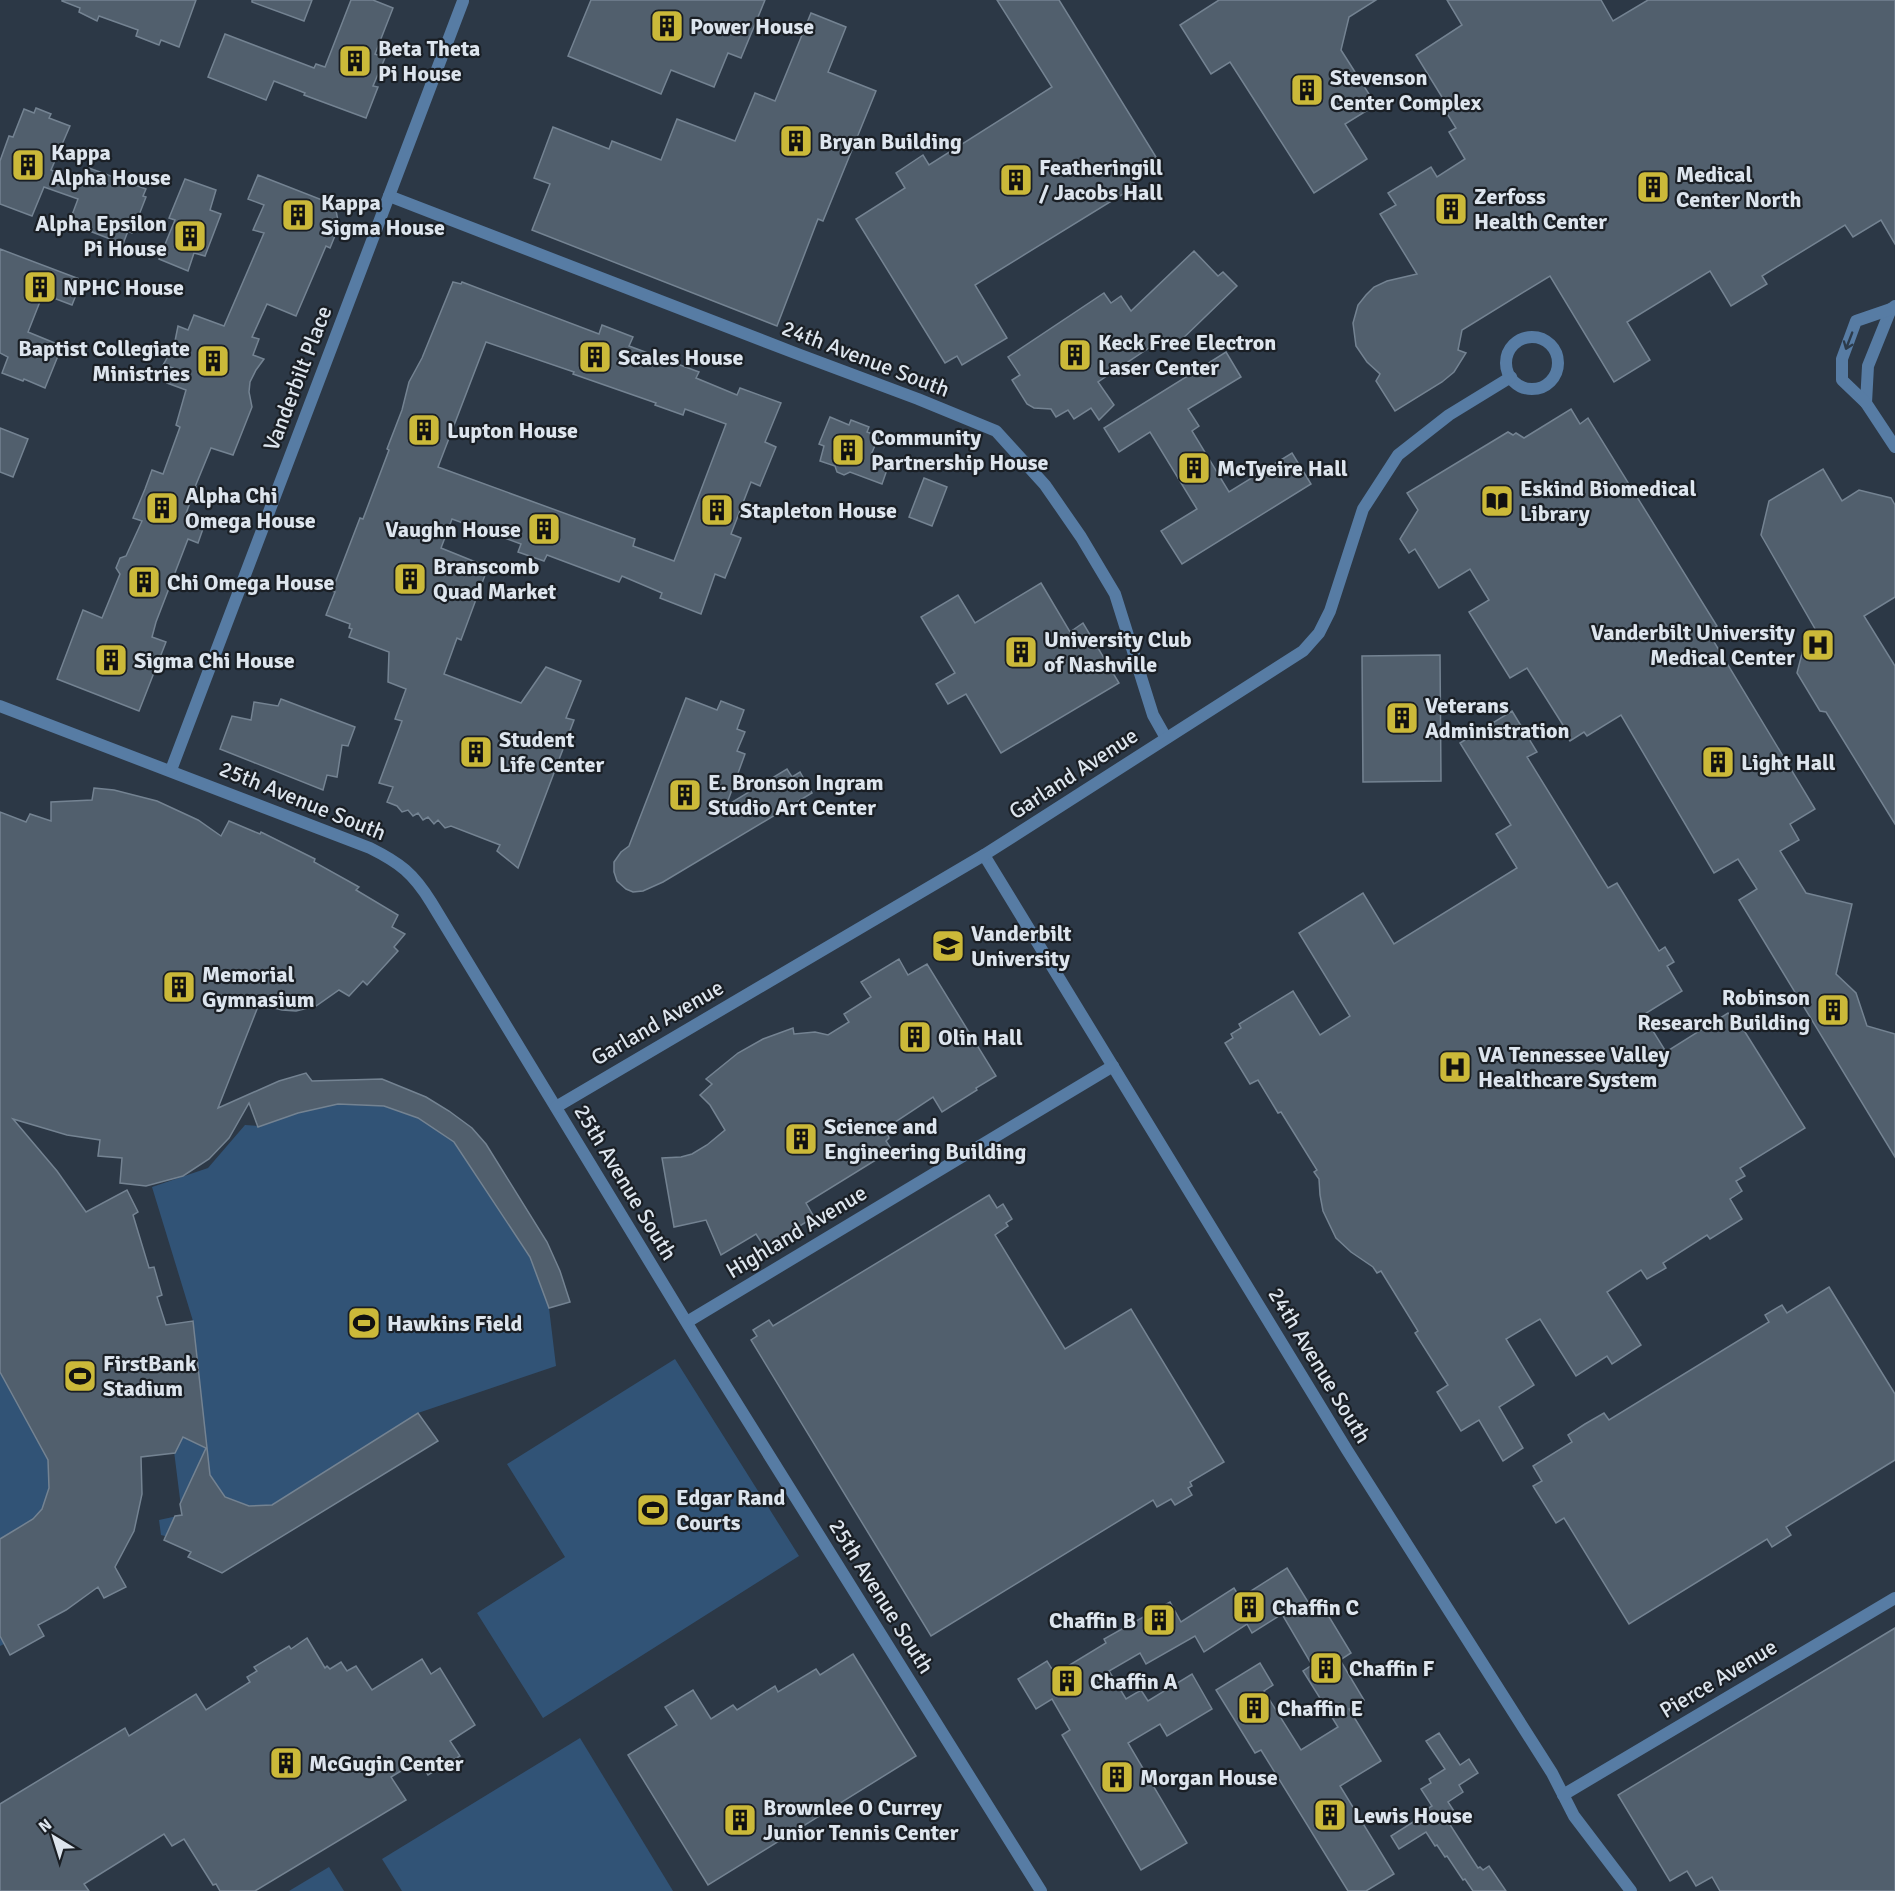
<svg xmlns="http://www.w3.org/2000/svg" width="1895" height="1891" font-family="Signika,sans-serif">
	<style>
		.green { fill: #315376 }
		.building { fill: #515f6d; stroke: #748392; stroke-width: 1.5; fill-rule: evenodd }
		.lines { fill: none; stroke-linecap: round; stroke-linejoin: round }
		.minor { stroke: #577ca4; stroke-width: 12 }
		.oneway { stroke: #2c3b4b }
		.labels { text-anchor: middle; stroke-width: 4.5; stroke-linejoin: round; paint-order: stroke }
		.poi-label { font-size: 22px; font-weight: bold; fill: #dde5ee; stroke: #1a1f25; text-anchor: start }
		.street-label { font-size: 22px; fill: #dde5ee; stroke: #1a1f25 }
	</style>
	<rect width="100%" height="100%" fill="#2c3846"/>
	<g class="green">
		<path d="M306 1073 312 1081 382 1079 426 1097 449 1111 472 1128 486 1144 547 1242 560 1271 570 1302 549 1308 556 1366 418 1413 438 1441 227 1570 224 1567 220 1572 188 1557 191 1552 164 1540 165 1536 161 1535 159 1520 182 1515 173 1443 141 1457 142 1494 134 1531 101 1581 126 1587 104 1598 97 1587 66 1610 38 1625 10 1655 4 1644 0 1646V1111L57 1171 75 1195 160 1326 193 1321 152 1187 208 1168 245 1125 258 1126 279 1081Z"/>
		<path d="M675 1359 799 1556 543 1718 477 1613 565 1557 507 1464Z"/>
		<path d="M580 1738 673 1891H402L382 1859Z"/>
		<path d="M329 1867 344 1891H289Z"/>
	</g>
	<g class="building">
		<path d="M62 0H196L179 47 161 40 159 45 136 36 138 30 99 16 97 21 79 12 80 8 62 1Z"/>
		<path d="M252 0H312L304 21 252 2Z"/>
		<path d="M351 0H373L393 8 375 54 385 58 373 86 378 87 366 118 304 95 305 93 274 81 266 100 208 77 225 34 314 68 316 64 325 67Z"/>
		<path d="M591 0H765L741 58 728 53 714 87 671 70 661 94 568 56Z"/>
		<path d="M997 0H1059L1156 157 1129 174 1136 186 975 285 1007 338 962 365 957 356 945 363 856 219 905 188 896 173 923 155 929 165 1052 87Z"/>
		<path d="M1219 0H1376L1349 17 1341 50 1376 105 1345 124 1367 159 1314 193 1230 62 1211 74 1180 25Z"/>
		<path d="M1447 0H1601L1613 21 1648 0H1895V244L1881 220 1853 237 1845 225 1762 276 1767 284 1731 306 1710 271 1627 322 1650 360 1614 382 1550 276 1462 330 1458 350 1466 353 1454 372 1442 382 1395 411 1376 381 1380 374 1367 362 1356 346 1353 323 1358 305 1366 295 1374 287 1387 281 1417 274 1380 214 1396 205 1388 193 1431 167 1437 177 1465 159 1449 132 1456 128 1446 112 1450 110 1416 55 1462 25Z"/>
		<path d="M811 13 846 27 828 72 876 91 823 221 818 219 777 326 532 230 550 184 534 178 553 127 609 149 612 141 661 160 677 119 735 141 755 93 775 101Z"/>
		<path d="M36 108 51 114 49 118 70 126 51 170 84 183 89 168 146 189 143 196 146 197 132 233 128 231 123 244 69 223 78 199 44 187 32 216 0 204V161L9 136 13 137 24 109 34 113Z"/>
		<path d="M258 175 335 205 339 226 330 248 326 246 296 316 267 304 252 337 259 339 253 355 264 359 256 370 250 382 249 392 252 407 233 455 211 448 195 487H196L185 516 205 523 198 543 188 539 156 622 152 637 166 642 139 711 57 679 83 610 102 618 120 574 116 568 120 558 126 556 142 521 133 518 145 489 152 470 163 474 180 427 176 425 186 390 167 383 173 368 163 365 174 346 178 326 188 330 194 315 224 326 264 233 253 230 264 205 248 199Z"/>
		<path d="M185 179 216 190 210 210 221 214 205 256 194 253 188 271 159 259 175 220 169 218Z"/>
		<path d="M0 249 82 280 72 305 43 294 28 332 62 346 45 388 24 379 23 381 2 373 8 357 0 353Z"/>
		<path d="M1194 251 1218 276 1223 272 1237 286 1173 348 1164 338 1098 382 1114 405 1099 420 1091 408 1074 419 1068 410 1056 417 1051 409 1034 408 1027 404 1012 380 1020 375 1008 357 1104 293 1111 303 1121 296 1131 311Z"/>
		<path d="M453 282 461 284 462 282 599 334 602 325 633 337 629 346 699 372 696 378 737 395 740 388 781 403 765 442 776 447 760 486 751 482 731 534 741 538 725 578 715 574 701 614 660 598 662 593 622 576 619 582 547 555 544 561 518 552 521 544 452 519 441 548 488 567 461 640 457 638 444 674 521 703 546 667 581 681 566 718 574 720 518 868 497 851 500 845 451 826 445 828 438 820 434 824 428 817 423 820 418 813 413 816 408 810 402 812 397 806 387 802 393 787 379 783 402 721 395 719 406 689 388 682 389 652 349 637 352 629 349 628 350 624 326 615 335 592 332 591 360 518 363 519 389 450 387 449 402 410 409 382 422 358ZM486 342 574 372 573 374 656 403 655 405 683 415 685 409 726 424 674 561 633 546 635 539 438 467Z"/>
		<path d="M1226 352 1241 377 1188 409 1199 426 1192 431 1229 492 1292 453 1311 484 1182 564 1161 531 1197 509 1150 432 1119 452 1104 428Z"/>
		<path d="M1571 409 1580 424 1588 418 1717 626 1708 632 1815 809 1790 824 1799 840 1780 851 1806 893 1852 904 1836 974 1856 993 1867 1026 1895 1034V1157L1739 900 1757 889 1738 859 1714 873 1621 715 1587 736 1584 732 1570 741 1561 726 1563 725 1527 668 1510 678 1469 612 1489 600 1470 569 1439 588 1415 549 1409 553 1400 539 1418 510 1407 493 1508 432 1513 435 1516 433 1524 438Z"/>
		<path d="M830 417 849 425 851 420 869 427 867 432 879 436 871 455 889 464 882 484 850 472 844 475 837 472 835 466 820 461 824 446 819 444Z"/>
		<path d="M0 428 28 439 13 477 0 472Z"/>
		<path d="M1823 469 1842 501 1859 490 1891 498 1895 505V597L1864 616 1895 666V824L1826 712 1820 711 1797 673 1805 642 1818 634 1761 535 1769 501Z"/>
		<path d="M924 478 947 487 932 526 909 517Z"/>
		<path d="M1041 583 1070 632 1083 623 1119 683 1001 753 966 694 948 704 936 684 955 673 921 617 958 595 975 623Z"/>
		<path d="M1440 655 1441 781 1363 782 1362 656Z"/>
		<path d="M686 698 717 710 721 701 744 710 737 729 745 732 737 751 745 754 726 806 787 769 792 777 800 772 812 793 663 882 643 891 633 892 626 889 617 881 614 872V862L621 852 629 846Z"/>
		<path d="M281 699 355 727 348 746 342 745 337 777 327 775 323 790 220 749 232 716 251 720 254 702 278 706Z"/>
		<path d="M1512 711 1537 752 1527 757 1608 888 1617 883 1659 951 1665 947 1674 962 1667 966 1682 991 1643 1015 1666 1052 1728 1013 1735 1026 1740 1024 1805 1128 1740 1168 1745 1176 1736 1181 1742 1191 1730 1199 1742 1219 1710 1239 1707 1235 1663 1263 1666 1268 1647 1279 1641 1270 1607 1292 1641 1345 1612 1364 1607 1356 1576 1376 1540 1319 1506 1339 1534 1385 1499 1407 1523 1448 1503 1461 1479 1420 1461 1431 1437 1392 1448 1385 1415 1333 1418 1331 1381 1271 1377 1273 1373 1267 1351 1252 1336 1238 1323 1211 1320 1195 1319 1179 1314 1172 1317 1170 1281 1112 1278 1113 1258 1080 1250 1084 1225 1043 1233 1038 1231 1034 1241 1028 1239 1024 1293 991 1320 1035 1350 1016 1299 933 1363 893 1394 944 1517 868 1496 834 1511 825 1460 743Z"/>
		<path d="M94 788 114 790 157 801 198 820 221 836 229 821 260 834 261 832 315 859 314 862 359 887 356 890 398 915 392 927 405 934 394 947 398 951 367 985 363 981 349 996 339 990 316 1006 296 1011 282 1010 259 1004 218 1108 279 1081 306 1073 312 1081 382 1079 426 1097 449 1111 472 1128 486 1144 547 1242 560 1271 570 1302 549 1308 530 1257 454 1142 418 1118 384 1106 338 1104 298 1113 258 1127 249 1103 229 1138 209 1159 183 1176 146 1186 120 1183 122 1158 98 1156 100 1140 67 1135 13 1119 57 1171 86 1212 127 1190 138 1212 133 1215 149 1268 154 1267 162 1295 157 1297 166 1325 193 1321 210 1475 225 1497 249 1506 272 1505 418 1413 438 1441 222 1573 188 1557 191 1552 164 1540 175 1516 182 1515 180 1504 206 1448 183 1437 175 1453 141 1457 142 1494 134 1531 115 1567 126 1587 104 1598 98 1587 66 1610 38 1625 44 1636 10 1655 0 1636V1539L33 1519 42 1509 49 1488 48 1460 0 1372V812L26 822 30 814 51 821V802L92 800Z"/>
		<path d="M899 959 908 975 927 964 996 1076 976 1088 977 1090 942 1112 933 1097 886 1128 889 1138 886 1141 892 1150 806 1203 814 1217 765 1248 756 1234 721 1255 706 1220 674 1227 662 1158 681 1157 692 1154 707 1145 725 1130 710 1105 700 1095 712 1084 706 1079 738 1053 763 1039 793 1028 794 1034 815 1032 828 1035 849 1022 844 1014 871 997 861 982Z"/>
		<path d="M989 1195 997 1208 1003 1204 1012 1219 1006 1223 1008 1226 995 1235 1065 1349 1131 1309 1224 1462 1190 1482 1192 1486 1188 1488 1192 1495 1175 1505 1171 1499 1157 1507 1153 1500 931 1636 751 1340 757 1336 753 1330 769 1320 773 1326Z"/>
		<path d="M1829 1287 1895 1394V1460L1786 1527 1791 1535 1772 1547 1767 1539 1629 1624 1564 1518 1556 1523 1533 1486 1542 1481 1533 1466 1572 1442 1568 1435 1585 1424 1604 1413 1609 1420 1769 1322 1765 1315 1782 1305 1787 1313Z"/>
		<path d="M1287 1568 1316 1615 1325 1610 1351 1653 1340 1660 1364 1700 1349 1709 1381 1761 1340 1786 1394 1874 1366 1891H1348L1261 1750 1255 1753 1216 1690 1260 1663 1273 1685 1264 1691 1301 1750 1338 1727 1303 1671 1312 1665 1282 1614 1252 1633 1247 1624 1204 1652 1195 1636 1146 1664 1140 1653 1109 1671 1126 1699 1141 1690 1148 1701 1192 1674 1212 1709 1167 1736 1160 1724 1128 1743 1187 1843 1141 1870 1062 1735 1070 1730 1052 1699 1036 1709 1018 1679 1047 1661 1055 1674 1106 1643 1104 1639 1170 1602 1181 1622 1234 1588 1240 1598Z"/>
		<path d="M1895 1628V1891H1720L1712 1877 1696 1886 1687 1871 1670 1881 1618 1795Z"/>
		<path d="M307 1638 325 1668 327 1666 330 1669 341 1662 347 1671 356 1666 372 1690 422 1659 431 1674 440 1668 475 1725 450 1741 460 1756 428 1775 419 1760 391 1777 406 1800 255 1891H220L216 1884 213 1885 184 1839 172 1846 164 1834 84 1884 89 1891H0V1804L125 1728 129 1736 196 1694 206 1710 250 1682 247 1677 257 1671 254 1667 289 1646 291 1649Z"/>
		<path d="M853 1654 916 1756 708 1885 628 1755 677 1725 665 1707 693 1690 711 1719 733 1705 737 1710 775 1686 778 1692 816 1669 820 1675Z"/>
		<path d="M1439 1733 1460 1765 1469 1759 1478 1773 1459 1785 1463 1792 1448 1802 1454 1811 1445 1817 1478 1868 1480 1867 1483 1870 1489 1866 1506 1891H1473L1465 1879 1463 1880 1447 1856 1445 1857 1437 1845 1435 1846 1426 1832 1399 1849 1391 1836 1418 1819 1416 1816 1432 1806 1421 1789 1431 1783 1429 1779 1445 1769 1426 1741Z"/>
	</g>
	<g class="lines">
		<g class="minor">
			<path d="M389 196 795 353 918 399 996 431 1045 485 1081 537 1115 594 1153 715 1166 738"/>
			<path d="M1895 306 1891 309 1868 366 1866 403 1895 447"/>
			<circle cx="1532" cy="363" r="26"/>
			<path d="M1866 403 1842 380V359L1856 321 1891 309"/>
			<path d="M0 706 370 848C400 863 413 873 431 902L696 1338 1041 1891"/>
			<path d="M171 770 463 1"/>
			<path d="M984 855 1347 1450 1552 1773 1574 1816 1631 1891"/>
			<path d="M556 1107 984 855 1303 651 1319 633 1330 611 1363 509 1398 455 1449 415 1511 377"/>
			<path d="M687 1322 1113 1066"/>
			<path d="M1563 1795 1895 1598"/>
		</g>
	</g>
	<defs><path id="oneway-shaft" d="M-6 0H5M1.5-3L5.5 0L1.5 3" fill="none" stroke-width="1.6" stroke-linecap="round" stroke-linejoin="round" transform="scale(1.5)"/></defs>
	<use class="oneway" href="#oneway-shaft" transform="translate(1849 341) rotate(111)"/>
	<defs>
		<g id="building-square" transform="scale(1.725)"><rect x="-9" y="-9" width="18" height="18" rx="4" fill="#cbb939" stroke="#1a1f25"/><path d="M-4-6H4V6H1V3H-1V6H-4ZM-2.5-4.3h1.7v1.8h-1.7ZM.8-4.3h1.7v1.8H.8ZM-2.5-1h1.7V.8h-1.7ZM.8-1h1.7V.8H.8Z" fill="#111"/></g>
		<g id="library-square" transform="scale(1.725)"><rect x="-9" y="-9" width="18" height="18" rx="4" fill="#cbb939" stroke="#1a1f25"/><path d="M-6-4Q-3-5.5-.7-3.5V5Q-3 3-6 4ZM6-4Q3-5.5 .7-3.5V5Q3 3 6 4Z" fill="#111"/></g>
		<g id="hospital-square" transform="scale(1.725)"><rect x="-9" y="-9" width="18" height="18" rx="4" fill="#cbb939" stroke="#1a1f25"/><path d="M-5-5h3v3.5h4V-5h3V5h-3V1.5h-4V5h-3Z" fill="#111"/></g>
		<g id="university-square" transform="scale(1.725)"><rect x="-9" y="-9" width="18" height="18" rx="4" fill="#cbb939" stroke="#1a1f25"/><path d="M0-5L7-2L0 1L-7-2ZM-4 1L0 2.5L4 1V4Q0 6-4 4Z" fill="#111"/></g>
		<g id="stadium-square" transform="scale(1.725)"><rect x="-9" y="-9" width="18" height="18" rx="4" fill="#cbb939" stroke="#1a1f25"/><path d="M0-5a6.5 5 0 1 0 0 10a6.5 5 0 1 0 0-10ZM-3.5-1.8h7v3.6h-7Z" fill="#111"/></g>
	</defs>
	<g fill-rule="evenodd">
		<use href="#building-square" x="667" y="26"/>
		<use href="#building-square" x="355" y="61"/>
		<use href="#building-square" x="1307" y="90"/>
		<use href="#building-square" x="796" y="141"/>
		<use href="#building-square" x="28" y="165"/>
		<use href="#building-square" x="1016" y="180"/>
		<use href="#building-square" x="1653" y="187"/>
		<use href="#building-square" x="1451" y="209"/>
		<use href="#building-square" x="298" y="215"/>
		<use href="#building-square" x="190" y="236"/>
		<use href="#building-square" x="40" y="287"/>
		<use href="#building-square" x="1075" y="355"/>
		<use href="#building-square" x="595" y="357"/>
		<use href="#building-square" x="213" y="361"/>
		<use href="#building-square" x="424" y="430"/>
		<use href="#building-square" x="848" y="450"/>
		<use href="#building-square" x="1194" y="468"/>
		<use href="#library-square" x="1497" y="501"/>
		<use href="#building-square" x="162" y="508"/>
		<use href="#building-square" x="717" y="510"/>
		<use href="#building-square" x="544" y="529"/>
		<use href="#building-square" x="410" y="579"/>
		<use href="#building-square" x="144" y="582"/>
		<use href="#hospital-square" x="1818" y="645"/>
		<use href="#building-square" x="1021" y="652"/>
		<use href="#building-square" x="111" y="660"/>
		<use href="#building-square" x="1402" y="718"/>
		<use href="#building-square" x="476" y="752"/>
		<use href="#building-square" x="1718" y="762"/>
		<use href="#building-square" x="685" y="795"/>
		<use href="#university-square" x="948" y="946"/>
		<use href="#building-square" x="179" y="987"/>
		<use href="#building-square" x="1833" y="1010"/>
		<use href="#building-square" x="915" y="1037"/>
		<use href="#hospital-square" x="1455" y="1067"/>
		<use href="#building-square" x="801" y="1139"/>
		<use href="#stadium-square" x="364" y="1323"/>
		<use href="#stadium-square" x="80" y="1376"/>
		<use href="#stadium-square" x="653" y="1510"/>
		<use href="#building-square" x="1249" y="1607"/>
		<use href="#building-square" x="1159" y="1620"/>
		<use href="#building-square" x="1326" y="1668"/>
		<use href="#building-square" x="1067" y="1681"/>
		<use href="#building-square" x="1254" y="1708"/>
		<use href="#building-square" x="286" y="1763"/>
		<use href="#building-square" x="1117" y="1777"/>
		<use href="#building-square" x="1330" y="1815"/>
		<use href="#building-square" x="740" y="1820"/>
	</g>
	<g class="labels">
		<g class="poi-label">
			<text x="690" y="34">Power House</text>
			<text x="378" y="56">Beta Theta<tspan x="378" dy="25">Pi House</tspan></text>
			<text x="1330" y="85">Stevenson<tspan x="1330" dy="25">Center Complex</tspan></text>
			<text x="819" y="149">Bryan Building</text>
			<text x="51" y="160">Kappa<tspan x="51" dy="25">Alpha House</tspan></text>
			<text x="1039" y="175">Featheringill<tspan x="1039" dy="25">/ Jacobs Hall</tspan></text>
			<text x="1676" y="182">Medical<tspan x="1676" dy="25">Center North</tspan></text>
			<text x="1474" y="204">Zerfoss<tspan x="1474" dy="25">Health Center</tspan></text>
			<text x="321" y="210">Kappa<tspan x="321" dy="25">Sigma House</tspan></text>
			<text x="167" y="231" text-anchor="end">Alpha Epsilon<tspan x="167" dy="25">Pi House</tspan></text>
			<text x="63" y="295">NPHC House</text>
			<text x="1098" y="350">Keck Free Electron<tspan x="1098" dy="25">Laser Center</tspan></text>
			<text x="190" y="356" text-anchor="end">Baptist Collegiate<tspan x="190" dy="25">Ministries</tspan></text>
			<text x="618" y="365">Scales House</text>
			<text x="447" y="438">Lupton House</text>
			<text x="871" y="445">Community<tspan x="871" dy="25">Partnership House</tspan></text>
			<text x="1217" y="476">McTyeire Hall</text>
			<text x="1520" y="496">Eskind Biomedical<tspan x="1520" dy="25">Library</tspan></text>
			<text x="185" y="503">Alpha Chi<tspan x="185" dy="25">Omega House</tspan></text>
			<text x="740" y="518">Stapleton House</text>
			<text x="521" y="537" text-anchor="end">Vaughn House</text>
			<text x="433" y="574">Branscomb<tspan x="433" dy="25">Quad Market</tspan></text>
			<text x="167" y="590">Chi Omega House</text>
			<text x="1795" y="640" text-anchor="end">Vanderbilt University<tspan x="1795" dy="25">Medical Center</tspan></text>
			<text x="1044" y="647">University Club<tspan x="1044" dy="25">of Nashville</tspan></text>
			<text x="134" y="668">Sigma Chi House</text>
			<text x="1425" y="713">Veterans<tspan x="1425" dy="25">Administration</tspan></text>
			<text x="499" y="747">Student<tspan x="499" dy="25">Life Center</tspan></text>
			<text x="1741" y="770">Light Hall</text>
			<text x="708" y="790">E. Bronson Ingram<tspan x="708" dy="25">Studio Art Center</tspan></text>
			<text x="971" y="941">Vanderbilt<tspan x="971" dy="25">University</tspan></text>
			<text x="202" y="982">Memorial<tspan x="202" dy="25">Gymnasium</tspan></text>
			<text x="1810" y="1005" text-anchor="end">Robinson<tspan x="1810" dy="25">Research Building</tspan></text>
			<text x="938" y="1045">Olin Hall</text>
			<text x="1478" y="1062">VA Tennessee Valley<tspan x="1478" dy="25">Healthcare System</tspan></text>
			<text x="824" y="1134">Science and<tspan x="824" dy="25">Engineering Building</tspan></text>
			<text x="387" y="1331">Hawkins Field</text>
			<text x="103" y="1371">FirstBank<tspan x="103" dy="25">Stadium</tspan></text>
			<text x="676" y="1505">Edgar Rand<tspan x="676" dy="25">Courts</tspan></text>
			<text x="1272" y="1615">Chaffin C</text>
			<text x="1136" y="1628" text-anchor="end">Chaffin B</text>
			<text x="1349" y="1676">Chaffin F</text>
			<text x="1090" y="1689">Chaffin A</text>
			<text x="1277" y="1716">Chaffin E</text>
			<text x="309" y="1771">McGugin Center</text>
			<text x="1140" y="1785">Morgan House</text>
			<text x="763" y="1815">Brownlee O Currey<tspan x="763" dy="25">Junior Tennis Center</tspan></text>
			<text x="1353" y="1823">Lewis House</text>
		</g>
		<g class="street-label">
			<text transform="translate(866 358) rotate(21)" y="8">24th Avenue South</text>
			<text transform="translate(297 378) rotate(-69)" y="8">Vanderbilt Place</text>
			<text transform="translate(1073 773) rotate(-33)" y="8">Garland Avenue</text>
			<text transform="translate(303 800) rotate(22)" y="8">25th Avenue South</text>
			<text transform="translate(657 1022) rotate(-30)" y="8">Garland Avenue</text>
			<text transform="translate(626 1182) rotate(59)" y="8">25th Avenue South</text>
			<text transform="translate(796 1231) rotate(-31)" y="8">Highland Avenue</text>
			<text transform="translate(1320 1365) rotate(59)" y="8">24th Avenue South</text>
			<text transform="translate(882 1596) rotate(58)" y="8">25th Avenue South</text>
			<text transform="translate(1718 1678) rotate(-31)" y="8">Pierce Avenue</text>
		</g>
	</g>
	<g transform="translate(54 1837) rotate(322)" stroke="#1a1f25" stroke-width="4.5" paint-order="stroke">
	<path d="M0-4.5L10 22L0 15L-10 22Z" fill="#dde5ee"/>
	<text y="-9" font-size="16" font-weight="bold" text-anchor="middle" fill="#dde5ee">N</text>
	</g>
</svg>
